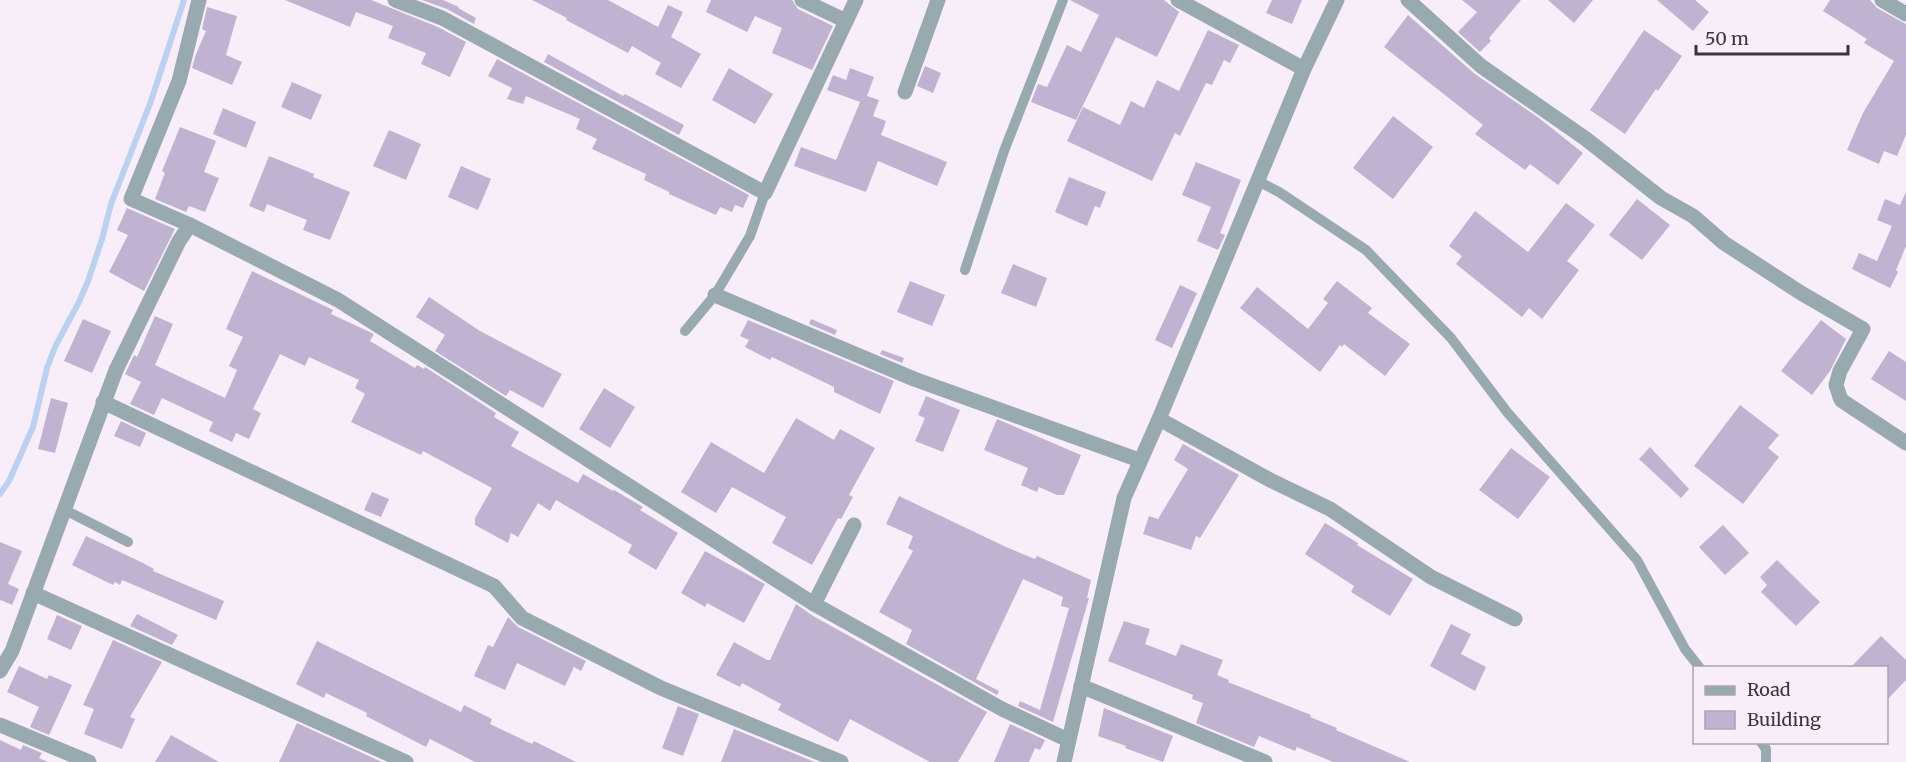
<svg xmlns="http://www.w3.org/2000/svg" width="1906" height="762" font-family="Merriweather,serif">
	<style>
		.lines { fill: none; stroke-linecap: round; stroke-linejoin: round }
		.stream { stroke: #bcd1ef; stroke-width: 6 }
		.building { fill: #c0b3d2 }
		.service { stroke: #98aaaf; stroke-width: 10 }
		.minor { stroke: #98aaaf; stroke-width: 15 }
	</style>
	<rect width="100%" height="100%" fill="#f8eefa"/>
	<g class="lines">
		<path class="stream" d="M0 494 9 481 33 427 47 368 55 347 79 302 88 281 102 239 111 204 151 101 184 0"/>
	</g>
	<g class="building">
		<path d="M285 0H371L438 27 466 42 450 77 421 64 426 53 388 38 393 26 356 12 350 27Z"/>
		<path d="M422 0H443L459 7 458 8 476 18 474 24 447 9Z"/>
		<path d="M532 0H608L658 27 668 5 683 12 671 37 701 54 681 88 655 74 661 63 632 46 628 53 566 20 567 18Z"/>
		<path d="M711 0H792L798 9 833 26 812 70 772 53 782 28 755 16 747 32 706 12Z"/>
		<path d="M1070 0H1164L1179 12 1157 57 1116 37 1076 120 1031 102 1038 84 1047 87 1067 45 1081 52 1099 15Z"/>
		<path d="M1272 0H1302L1292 24 1266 13Z"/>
		<path d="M1462 0H1521L1489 38 1491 41 1480 52 1458 32 1477 12Z"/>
		<path d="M1548 0H1593L1574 23Z"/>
		<path d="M1657 0H1695L1709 12 1693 31Z"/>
		<path d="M1830 0H1870L1877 8 1906 24V135L1897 156 1884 151 1879 164 1847 150 1863 113 1894 61 1864 43 1867 39 1823 11Z"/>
		<path d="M207 7 237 16 226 55 242 62 232 85 192 68 196 54 206 31 202 29Z"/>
		<path d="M1408 15 1475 74 1539 118 1583 153 1558 185 1530 164 1525 170 1475 134 1483 125 1384 47Z"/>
		<path d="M1208 30 1239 45 1230 63 1224 60 1212 85 1206 83 1180 136 1175 133 1152 181 1067 141 1083 107 1120 125 1131 101 1144 108 1157 80 1179 91Z"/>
		<path d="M1644 30 1682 56 1658 91 1656 89 1625 134 1590 110Z"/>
		<path d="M548 54 623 96 625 94 684 125 679 135 544 62Z"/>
		<path d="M497 59 749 195 743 208 735 205 732 212 720 207 716 215 669 194V192L644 180 646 174 592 149 597 139 576 129 580 119 526 96 523 104 507 99 512 88 488 76Z"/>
		<path d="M925 66 941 73 933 93 917 86Z"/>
		<path d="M729 68 773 94 755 124 712 100Z"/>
		<path d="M850 68 874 77 867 96 879 100 873 116 886 121 881 135 947 162 937 186 878 161 866 192 794 166 801 147 836 160 860 102 827 90 833 75 846 80Z"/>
		<path d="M292 82 322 95 311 120 281 107Z"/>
		<path d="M223 108 256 122 246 148 213 134Z"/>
		<path d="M1393 116 1433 147 1393 199 1353 168Z"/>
		<path d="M180 127 216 141 204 172 219 178 205 212 189 206 186 212 155 199 165 173 162 171Z"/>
		<path d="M389 130 421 144 406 180 373 166Z"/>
		<path d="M269 156 314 174 313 177 350 192 330 240 303 230 307 220 267 204 264 212 249 206Z"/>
		<path d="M1196 162 1241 180 1220 233 1225 235 1218 250 1197 241 1211 207 1182 195Z"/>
		<path d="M461 166 491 179 478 210 448 197Z"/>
		<path d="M1069 177 1106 192 1100 208 1095 206 1087 226 1055 212Z"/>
		<path d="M1906 192V246L1896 270 1898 272 1890 288 1852 269 1859 253 1877 261 1892 226 1877 220 1885 199 1900 205Z"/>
		<path d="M1637 199 1670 225 1642 260 1609 235Z"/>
		<path d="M1566 203 1595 225 1567 261 1579 270 1542 319 1529 308 1522 317 1456 264 1462 256 1449 246 1475 211 1528 252Z"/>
		<path d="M127 208 175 229 144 291 109 272 128 235 117 230Z"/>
		<path d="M1013 264 1047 278 1036 307 1001 293Z"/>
		<path d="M252 271 333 310 331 314 374 334 370 341 415 368 417 365 424 369 425 367 496 413 494 417 519 432 511 446 578 483 583 474 613 491 614 490 643 507 640 510 678 533 656 570 628 553 632 545 556 500 550 511 538 503 518 537 511 533 508 543 475 525V518L492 488 423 451 421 455 351 422 365 394 355 388 359 380 309 357 305 366 280 354 253 409 261 413 249 439 236 433 232 442 209 431 213 422 162 398 154 415 130 404 141 382 125 374 134 355 137 357 155 316 173 324 155 365 225 398 237 370 229 366 243 337 226 329Z"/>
		<path d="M910 281 945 295 932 326 897 312Z"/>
		<path d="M1337 281 1372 308 1368 313 1410 344 1385 376 1344 344 1342 347 1340 345 1320 372 1240 308 1257 287 1308 329 1328 303 1323 299Z"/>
		<path d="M1180 285 1197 293 1172 348 1155 340Z"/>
		<path d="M429 297 480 331 562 374 543 408 510 390 506 396 435 351 445 335 416 317Z"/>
		<path d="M83 319 111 331 92 373 64 361Z"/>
		<path d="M811 319 837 330 835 335 809 324Z"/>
		<path d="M748 320 894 381 880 414 834 392V387L772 357 770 360 745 347 749 340 740 336Z"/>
		<path d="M1821 320 1846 339 1830 371 1812 395 1781 371Z"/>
		<path d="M882 350 904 358 902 363 880 354Z"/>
		<path d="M1889 351 1906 362V401L1871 379Z"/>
		<path d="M604 388 635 407 610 448 579 429Z"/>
		<path d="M926 396 960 410 943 452 915 441 925 418 918 415Z"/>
		<path d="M51 398 68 403 55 453 38 449Z"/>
		<path d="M1740 405 1779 435 1768 448 1779 457 1743 504 1694 466Z"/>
		<path d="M796 418 834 440 840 429 875 448 849 495 853 497 841 519 838 518 812 565 772 543 786 517 732 487 716 513 681 492 711 442 764 473Z"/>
		<path d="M997 419 1081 455 1064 495H1057L1039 487 1037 492 1021 485 1028 468 984 450Z"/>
		<path d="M121 421 146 433 140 447 114 436Z"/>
		<path d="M1183 444 1239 475 1200 538 1196 536 1191 550 1143 534 1149 516 1158 519 1188 469 1174 460Z"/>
		<path d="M1650 447 1689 489 1681 498 1639 459Z"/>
		<path d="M1511 448 1550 477 1518 519 1479 490Z"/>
		<path d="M372 492 389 499 381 517 364 510Z"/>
		<path d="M899 496 1006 547 1035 559 1037 556 1091 580 1087 598H1089L1053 722 1018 706 1020 701 1040 710 1069 608 1061 606 1063 597 1023 579 976 679 999 691 997 695 906 644 912 630 879 612 913 551 908 548 913 536 886 524Z"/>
		<path d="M1325 523 1358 543 1357 545 1413 579 1390 616 1351 592 1354 586 1305 554Z"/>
		<path d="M1723 525 1749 553 1725 575 1699 547Z"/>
		<path d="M86 536 143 563 154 569 153 571 224 601 216 620 122 580 120 585 115 582 113 585 72 565Z"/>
		<path d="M0 542 22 551 8 584 19 589 12 605 1 600 0 601Z"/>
		<path d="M705 551 765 584 744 623 707 603 705 607 681 593Z"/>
		<path d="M1777 560 1820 602 1796 626 1761 592 1767 585 1760 577Z"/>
		<path d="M796 604 813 616 987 712 958 762H930L850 719 838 742 778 710 781 704 742 683 740 687 716 675 734 642 767 660H770Z"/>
		<path d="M137 614 178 635 172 645 130 626Z"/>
		<path d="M57 615 82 626 71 650 47 639Z"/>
		<path d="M508 617 518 627 586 661 581 671 574 667 565 686 517 663 505 690 474 676 488 645 493 647Z"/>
		<path d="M1124 621 1150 629 1145 644 1176 656 1181 644 1223 660 1217 675 1229 680 1228 682 1311 715 1310 717 1337 728 1336 730 1410 762H1333L1297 747 1295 751 1259 736 1254 747 1196 723 1203 703 1192 699 1193 695 1108 661Z"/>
		<path d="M1451 624 1471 634 1461 654 1486 667 1475 691 1430 666Z"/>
		<path d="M1881 636 1906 660V680L1887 700V668H1850Z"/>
		<path d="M113 640 162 662 130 717 135 719 122 749 84 734 94 709 83 705Z"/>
		<path d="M317 641 461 712 464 705 492 719 490 724 532 744 534 741 576 762H475L430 739 426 747 366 716 367 713 326 693 324 698 296 684Z"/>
		<path d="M19 666 47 679 49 675 72 685 49 735 30 727 39 707 7 692Z"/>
		<path d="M678 706 699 714 683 756 662 748Z"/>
		<path d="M1104 708 1173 736 1163 762 1125 748 1126 746 1098 736Z"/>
		<path d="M297 723 382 762H279Z"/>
		<path d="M1010 724 1045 740 1040 750 1035 748 1029 762H994Z"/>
		<path d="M734 729 815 762H721Z"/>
		<path d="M171 735 219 762H155Z"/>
		<path d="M0 740 21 750 23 745 42 753 39 758 48 762H0Z"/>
	</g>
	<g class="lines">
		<g class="service">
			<path d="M1258 181 1279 192 1366 250 1451 338 1507 412 1637 560 1685 649 1700 668"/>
			<path d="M965 270 1004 151 1063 0"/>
			<path d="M685 331 715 295 750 236 765 193"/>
			<path d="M63 509 128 542"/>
			<path d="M1761 742 1766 749V762"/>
		</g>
		<g class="minor">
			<path d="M199 0 179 81 131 199 190 225 338 300 814 604 1002 709 1068 740"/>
			<path d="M395 0 442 18 765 193 856 0"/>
			<path d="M802 0 846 21"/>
			<path d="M1178 0 1304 69"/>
			<path d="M1408 0 1481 66 1586 139 1661 198 1693 216 1724 243 1801 293 1863 329 1840 371 1836 385 1841 400 1906 443"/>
			<path d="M1882 0 1906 14"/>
			<path d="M905 92 938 0"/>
			<path d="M715 295 914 379 1139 460"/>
			<path d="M103 402 494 586 522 618 661 688 841 762"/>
			<path d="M1159 419 1270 480 1330 509 1431 577 1515 619"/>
			<path d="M33 593 406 762"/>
			<path d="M814 604 854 525"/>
			<path d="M0 671 12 651 116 370 179 241 190 225"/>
			<path d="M1081 686 1265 762"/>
			<path d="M0 725 89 762"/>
			<path d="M1064 762 1124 498 1159 419 1304 69 1337 0"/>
		</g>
	</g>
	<rect x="1693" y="666" width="195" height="78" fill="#f8eefa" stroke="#aca4ad" stroke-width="1.5"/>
	<rect x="1705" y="686" width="30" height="9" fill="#98aaaf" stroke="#aca4ad" stroke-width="1.5"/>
	<text x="1747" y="696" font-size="18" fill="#3a363a">Road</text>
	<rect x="1705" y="711" width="30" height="18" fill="#c0b3d2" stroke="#aca4ad" stroke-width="1.5"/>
	<text x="1747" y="726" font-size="18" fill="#3a363a">Building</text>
	<path d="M1696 45v9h152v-9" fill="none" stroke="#3a363a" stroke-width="3"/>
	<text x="1705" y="45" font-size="18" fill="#3a363a" stroke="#f8eefa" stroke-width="4.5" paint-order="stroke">50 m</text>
</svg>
